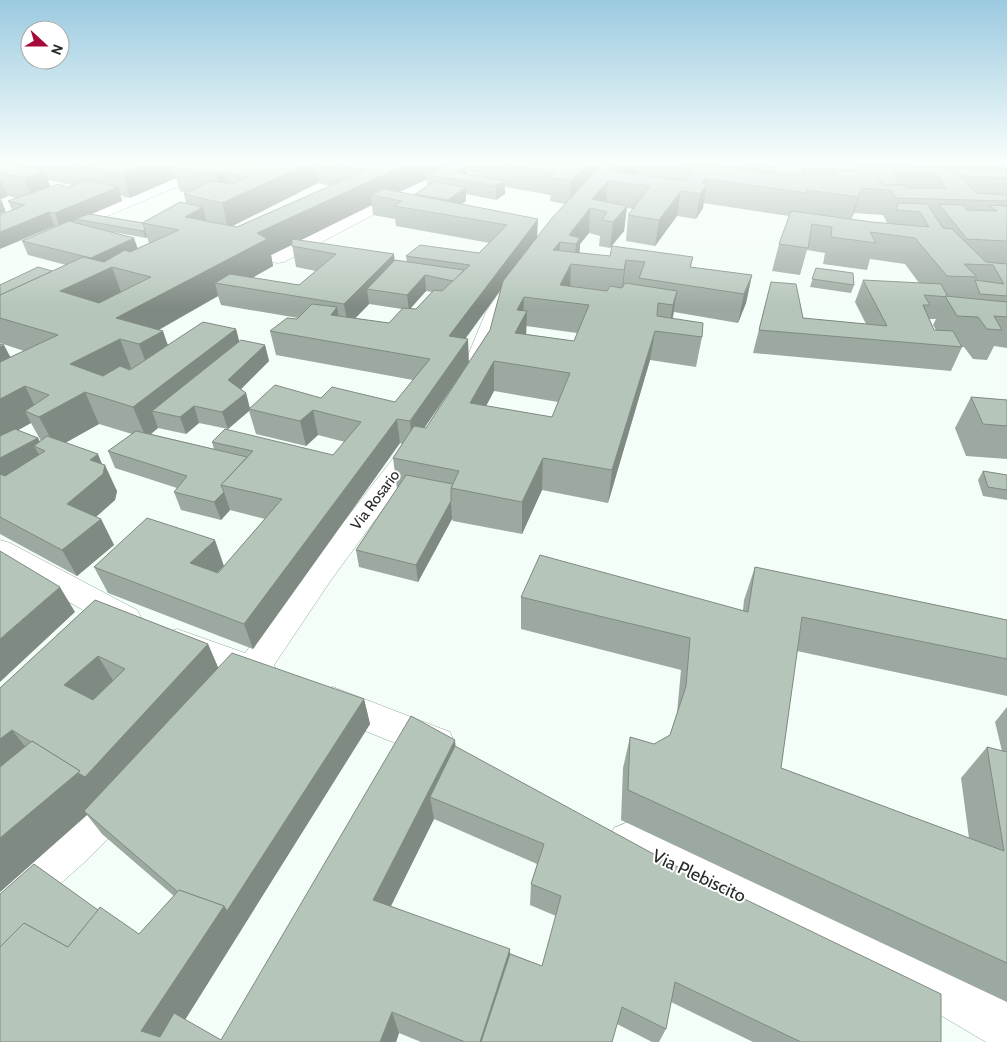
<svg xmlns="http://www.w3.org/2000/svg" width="1007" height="1042" font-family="Cabin,sans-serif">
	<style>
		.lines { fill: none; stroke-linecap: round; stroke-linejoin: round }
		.minor-casing { stroke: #98a89e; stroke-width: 1 }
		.minor { fill: #fff; fill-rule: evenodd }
		.wall { fill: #9ca9a0; fill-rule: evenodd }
		.shaded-wall { fill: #7f8a82 }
		.building { fill: #b5c5ba; stroke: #7f8a82; fill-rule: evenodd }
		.labels { text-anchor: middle; stroke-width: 4; stroke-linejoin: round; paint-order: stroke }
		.street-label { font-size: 15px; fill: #252b27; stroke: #fff }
		.near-street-label { font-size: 18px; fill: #252b27; stroke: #fff }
	</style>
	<rect width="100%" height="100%" fill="#f4fef8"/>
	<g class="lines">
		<g class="minor-casing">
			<g id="minor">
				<path d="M210 163H228L226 166 86 225H74L72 222 74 219Z"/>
				<path d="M465 163H482L480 166 384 209 284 262 278 263 272 262 269 258 272 254 374 203Z"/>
				<path d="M510 283 516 285 519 289 506 312 483 372 480 377 472 378 464 377 461 372 486 312 504 285Z"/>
				<path d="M420 440 429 442 432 447 413 468 331 580 274 665 278 673 273 683 261 687 166 651 161 642 166 633 177 629 245 653 311 564 395 456 411 442Z"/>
				<path d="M0 540 10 543 137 610 142 619 137 628 126 631 115 628 0 563Z"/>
				<path d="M333 687 450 732 455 744 450 756 437 760 321 713 316 702 321 691Z"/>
				<path d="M120 781 134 786 139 799 134 812 88 859 15 924 0 930V881L60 831 106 786Z"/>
				<path d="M628 822 952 971 1007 1002V1042H986L920 1003 614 856 608 842 614 828Z"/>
			</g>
		</g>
		<use href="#minor" class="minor"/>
	</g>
	<g class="wall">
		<path d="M0 163H463L459 164 464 165V163H1007V348L994 346 987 360 973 359 964 347H962L951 371 753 353 771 282 803 318 866 324 855 302 863 280 919 283 905 264 870 259 867 270 823 264 825 253 807 250 800 275 772 271 779 244 789 216 703 203V208L696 219 677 216 655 246 626 241 628 215 633 209 627 208 624 231 610 248 599 246 600 236 589 233 580 244 579 253 610 256 693 257 691 267 752 275 746 303 738 323 674 312 673 318 702 337 696 367 650 360 608 503 542 490 522 534 453 521 452 519 418 582 359 567 356 550 397 489 393 458 402 444 400 443 253 649 108 593 94 567 224 566 217 573H218L265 519 230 510 221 520 181 510 174 492 177 488 115 468 108 451 132 434 99 424 65 443 102 464 117 491 115 500 96 517 101 519 114 545 77 576 0 534V344L10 357 24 351 0 343V285L52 271 66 265 28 255 22 241 55 226 12 210 8 201 16 198 8 196 1 199 0 214ZM467 171 473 172V175L467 174ZM637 174 679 180 636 175ZM176 178 180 191 186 193 184 194 186 204 143 223 91 214 122 201 120 195 130 198ZM427 179V186L415 194V195L399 192ZM48 180 72 185 69 187H50ZM318 183 330 186 237 227 233 226ZM505 187 551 195 550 201 565 204 537 237 461 204 466 201V194L496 200 505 194ZM372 205 373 215 395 219 396 226 490 243 479 253 406 256 407 262 395 260 300 240ZM854 213 883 215 887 223H891V224L872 222 851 219ZM113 232 146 238 147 237 149 243 138 248ZM292 245 296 267 316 271 299 285 252 278 273 266 271 255ZM501 290 490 330 426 428H424L465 339ZM426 291 432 292 416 309H410ZM218 296 221 305 298 318 270 331 276 355 413 380 395 402 321 398 250 408 246 393 241 389 269 361 265 345 239 342 236 329 168 345 159 330ZM369 304 402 309 389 323 355 318ZM929 319H936L933 325 936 330H934ZM526 326 577 333 574 341 526 334ZM494 391 558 402 552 417 486 406ZM249 411 256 434 306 446 318 435 345 442 333 455 212 442 214 449 151 434 158 428 186 434 199 423 228 429ZM31 423 41 441 40 442 38 438 18 430Z"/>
		<path d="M816 268 854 285 851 293 810 287Z"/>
		<path d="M971 397 1007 400V459L966 456 955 428Z"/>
		<path d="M983 471 1007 475V500L983 496 978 480Z"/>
		<path d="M755 567 1007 620V696L797 651 781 768 969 838 961 778 987 747 1002 751 995 722 1007 707V1002L621 820 623 768 630 737 654 744 670 735 677 713 681 670 521 629V597L743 610 744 600Z"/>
		<path d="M95 600 208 644 218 667 364 699 370 724 185 1020 221 1040 455 746 941 1042H753L671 1002 666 1029 659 1042H652L617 1024 612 1042H421L399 1033 396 1042H0L98 910 139 934 174 896 102 834 87 815 0 892V688ZM434 819 537 864 531 884 530 905 556 916 542 966 391 906Z"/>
	</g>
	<g class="shaded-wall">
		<path d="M26 163H38L42 172 44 171 54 195 34 202 19 166Z"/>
		<path d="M151 163H209L173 168 176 178 130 198 123 174Z"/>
		<path d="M246 163H280L281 167Z"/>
		<path d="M309 163H315L318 183 228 228 222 203Z"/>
		<path d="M409 163H463L433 176 427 175V179L386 198 371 195 372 205 271 255 273 266 236 287 215 283 218 296 135 343 116 318 257 233Z"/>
		<path d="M589 163H610L570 205 571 181Z"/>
		<path d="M628 163H638L637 174 628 183 622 182 623 167Z"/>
		<path d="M704 164 701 182 706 179 704 188 707 184 703 208 696 219 700 194H699L700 185 698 188 702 165 704 163H709V164Z"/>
		<path d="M467 165V178L456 172Z"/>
		<path d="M615 166 613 181 610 171Z"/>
		<path d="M223 172 229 196 222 198 216 174Z"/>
		<path d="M0 179 8 196 1 199 6 212 0 214Z"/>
		<path d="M505 181V194L496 200V186Z"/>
		<path d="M608 181 606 205 592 199Z"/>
		<path d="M118 187 122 201 78 220 75 219V221L60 227 55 213Z"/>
		<path d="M466 187V201L449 213 448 200Z"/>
		<path d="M862 188 854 213 850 222 858 197Z"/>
		<path d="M681 191 677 216 655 246 659 220Z"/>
		<path d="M627 206 624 231 610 248 613 222Z"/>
		<path d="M203 207 209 232 185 217Z"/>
		<path d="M590 208 589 233 580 244 579 265 574 264 576 244 569 235Z"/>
		<path d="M49 212 55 226 0 249V232Z"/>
		<path d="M538 219 537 239 450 360 449 336Z"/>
		<path d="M145 230 147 237 146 238 143 231Z"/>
		<path d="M134 238 139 252 97 273 91 258Z"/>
		<path d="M560 242 559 268 553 250Z"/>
		<path d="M394 254 396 275 367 289 369 304 348 326 344 304Z"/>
		<path d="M626 260 623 287 621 298 624 270Z"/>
		<path d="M571 264 570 292 560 285Z"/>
		<path d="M112 267 122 295 72 319 60 291Z"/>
		<path d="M425 275 426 291 409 310 407 295Z"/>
		<path d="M752 275 746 303 738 323 744 294Z"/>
		<path d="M677 291 672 320 668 334 673 305Z"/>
		<path d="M524 297 523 318 527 311 526 341 515 333 517 310Z"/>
		<path d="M337 307 341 330 331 315Z"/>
		<path d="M236 329 244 359 152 411 158 428 146 438 133 407Z"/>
		<path d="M163 331 173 360 150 374 139 344Z"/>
		<path d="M655 331 650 360 608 503 612 470Z"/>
		<path d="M120 339 131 368 86 393 85 392 99 424 56 448 39 417 25 411 31 423 0 440V399L25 386 40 417 70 364Z"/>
		<path d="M468 339 469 363 412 446 410 421Z"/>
		<path d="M4 345 20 375 0 385V347Z"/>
		<path d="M265 345 269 361 233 397 228 380Z"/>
		<path d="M494 361V391L471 434 470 403Z"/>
		<path d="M246 393 250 410 249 409V411L228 429 222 412Z"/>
		<path d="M194 406 199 423 186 434 180 417Z"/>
		<path d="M313 410 318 435 306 446 300 421Z"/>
		<path d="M397 419 400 443 253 649 244 624Z"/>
		<path d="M38 438 44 450 34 446 41 458 0 481V458Z"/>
		<path d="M98 454 104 469 105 465 117 491 115 500 81 530 67 504 90 460Z"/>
		<path d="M543 458 542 490 522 534V502Z"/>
		<path d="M224 492 230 510 221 520 214 502Z"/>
		<path d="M451 501 452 519 418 582 416 565Z"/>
		<path d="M101 519 114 545 77 576 62 550Z"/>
		<path d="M215 540 224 566 200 589 190 563Z"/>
		<path d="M60 587 75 612 0 682V639Z"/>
		<path d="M208 644 219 670 84 811 87 815 0 892V838Z"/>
		<path d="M98 656 114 682 81 710 64 685Z"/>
		<path d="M364 699 370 724 171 1042 141 1031 224 906Z"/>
		<path d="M12 730 32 755 0 780V739Z"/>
		<path d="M455 740 457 771 430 797 434 819 381 926 373 900Z"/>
		<path d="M510 949V972L488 1042H480Z"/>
		<path d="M392 1012 399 1033 396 1042H380Z"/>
	</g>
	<g class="building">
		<path d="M0 163H28L19 166 44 171 24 178 0 173Z"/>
		<path d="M67 163H151L123 174Z"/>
		<path d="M185 163H265L276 165 281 163H309L222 203 184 194 211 181 231 184 249 177 223 172 216 174 201 173 173 168Z"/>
		<path d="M328 163H409L257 233 267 239 116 318 163 331 139 344 120 339 70 364 103 376 120 366 130 370 203 322 236 329 133 407 85 392 39 417 25 411 49 395 25 386 0 399V362L58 335 0 318V295L83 257 104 262 125 250 130 252 179 230 142 223 180 202 203 207 185 217 237 227 366 170ZM112 267 151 277 99 303 60 291Z"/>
		<path d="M452 163 467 165 456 172 505 181 496 186 427 175Z"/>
		<path d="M499 163H589L571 181 551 177 556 172Z"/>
		<path d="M603 163H628L623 167 615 166 610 171 685 181 698 166 681 164 682 163H704L702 165 777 174 835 175 834 170 861 172 860 167 871 168 883 185H905L906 188H946L934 170 956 171 976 193 1007 195V201L896 198 891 190 862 188 858 197 806 190V193L706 179 701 183 707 184 700 194 681 191 659 220 628 215 650 186 608 181 592 199 627 206 613 222 602 220 607 212 590 208 569 235 580 238 576 244 560 242 553 250 610 256 612 246 693 257 690 267 752 275 744 294 639 278 645 262 626 260 624 270 571 264 560 285 607 291 610 286 622 288 625 283 677 291 673 305 658 303 657 316 703 323 702 337 655 331 612 470 543 458 522 502 451 488 459 471 393 458 414 426 426 428 490 330 503 281 552 218ZM524 297 589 305 574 341 515 333 527 311 517 310ZM494 361 570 373 552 417 470 403Z"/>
		<path d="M705 163H716V165L704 164Z"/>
		<path d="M728 163H829L867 165 1007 171V178L960 176 956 171 934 170 933 174 892 172 900 185H883L871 168 860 167 859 170 802 169 804 175 777 174H776L775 166Z"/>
		<path d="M87 180 118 187 55 213 49 212 0 232V215L25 205 8 201 58 184 69 187Z"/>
		<path d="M434 182 466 187 448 200 415 194Z"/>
		<path d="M384 189 538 219 449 336 468 339 410 421 397 419 244 624 94 567 147 518 215 540 190 563 218 573 282 499 221 485 253 451 212 442 225 429 333 455 361 422 313 410 300 421 249 409 275 385 321 398 332 387 395 402 430 359 270 331 287 318 297 319 312 304 337 307 331 315 389 323 403 308 416 309 434 290 442 291 470 265 406 256 420 245 479 253 507 225 394 206 402 201 371 195Z"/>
		<path d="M898 203 927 204 943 228 952 229 986 262 1007 264V296L980 294 975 280 1004 284 993 265 964 264 977 277 947 276 915 238 870 232 876 243 831 237 832 227 812 224 808 248 779 244 791 211 872 222 929 227 920 212 896 210Z"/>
		<path d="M939 204 963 205 967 210 997 211 989 205 1007 206V242L1005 241 967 239Z"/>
		<path d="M89 214 143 223 145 230 143 231 75 219Z"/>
		<path d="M69 221 134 238 91 258 22 241Z"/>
		<path d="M292 239 394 254 344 304 215 283 230 274 299 285 336 254 292 246Z"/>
		<path d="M395 260 464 270 453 281 425 275 407 295 367 289Z"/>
		<path d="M38 267 52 271 0 295V285Z"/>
		<path d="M816 268 853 273 854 285 812 279Z"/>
		<path d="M863 280 941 284 948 297 924 295 930 305H923L934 330 953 331 962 347 759 330 771 282 796 284 803 318 887 326Z"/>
		<path d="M945 296 1007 302V317L994 316 1002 330 987 329 978 317 957 316Z"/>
		<path d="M241 340 265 345 228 380 246 393 222 412 194 406 180 417 152 411Z"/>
		<path d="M0 344 4 345 0 347Z"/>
		<path d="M971 397 1007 400V426L983 424Z"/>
		<path d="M15 429 38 438 0 458V436Z"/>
		<path d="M136 431 247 457 221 485 224 492 214 502 174 492 187 476 108 451Z"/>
		<path d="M47 436 98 454 90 460 105 465 103 474 67 504 101 519 62 550 0 517V474L5 476 45 451 34 446Z"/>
		<path d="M983 471 1007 475V490L988 487Z"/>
		<path d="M406 475 453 484 451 488V501L416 565 356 550Z"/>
		<path d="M0 551 60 587 0 639Z"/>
		<path d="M540 555 748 612 755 567 1007 620V659L802 617 781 768 1004 851 987 747 1007 752V963L628 790 630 737 654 744 670 735 686 686 690 638 521 597Z"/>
		<path d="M95 600 208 644 85 777 78 773 80 771 32 741 31 742 12 730 0 739V688ZM98 656 125 669 93 700 64 685Z"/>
		<path d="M232 653 364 699 227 911 224 906 179 890 178 892 84 811Z"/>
		<path d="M411 716 455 740 373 900 510 949 480 1042H465L392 1012 380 1042H0V947L24 923 68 947 100 907 139 934 179 890 224 906 141 1031 160 1037 174 1013 221 1040Z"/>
		<path d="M32 741 80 771 0 838V767Z"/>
		<path d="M455 746 672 864 941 994V1042H801L675 982 666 1029 622 1007 612 1042H481L510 954 542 966 561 896 531 884 544 844 430 797Z"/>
		<path d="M34 864 98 910 68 947 24 923 0 947V894Z"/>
	</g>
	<linearGradient id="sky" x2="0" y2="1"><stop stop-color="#9bcae0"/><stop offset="0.53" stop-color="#fafffc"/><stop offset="1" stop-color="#fafffc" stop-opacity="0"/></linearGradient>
	<rect width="1007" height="308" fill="url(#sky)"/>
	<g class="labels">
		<g class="street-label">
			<text transform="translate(375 500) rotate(-53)" y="5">Via Rosario</text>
		</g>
		<g class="near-street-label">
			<text transform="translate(699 876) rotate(25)" y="6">Via Plebiscito</text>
		</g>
	</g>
	<g transform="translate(45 45) rotate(111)"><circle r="24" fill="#ffffff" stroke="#a8aaa9"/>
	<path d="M0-4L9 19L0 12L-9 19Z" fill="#a50a39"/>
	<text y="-8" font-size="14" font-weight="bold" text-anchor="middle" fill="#252b27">N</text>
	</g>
</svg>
